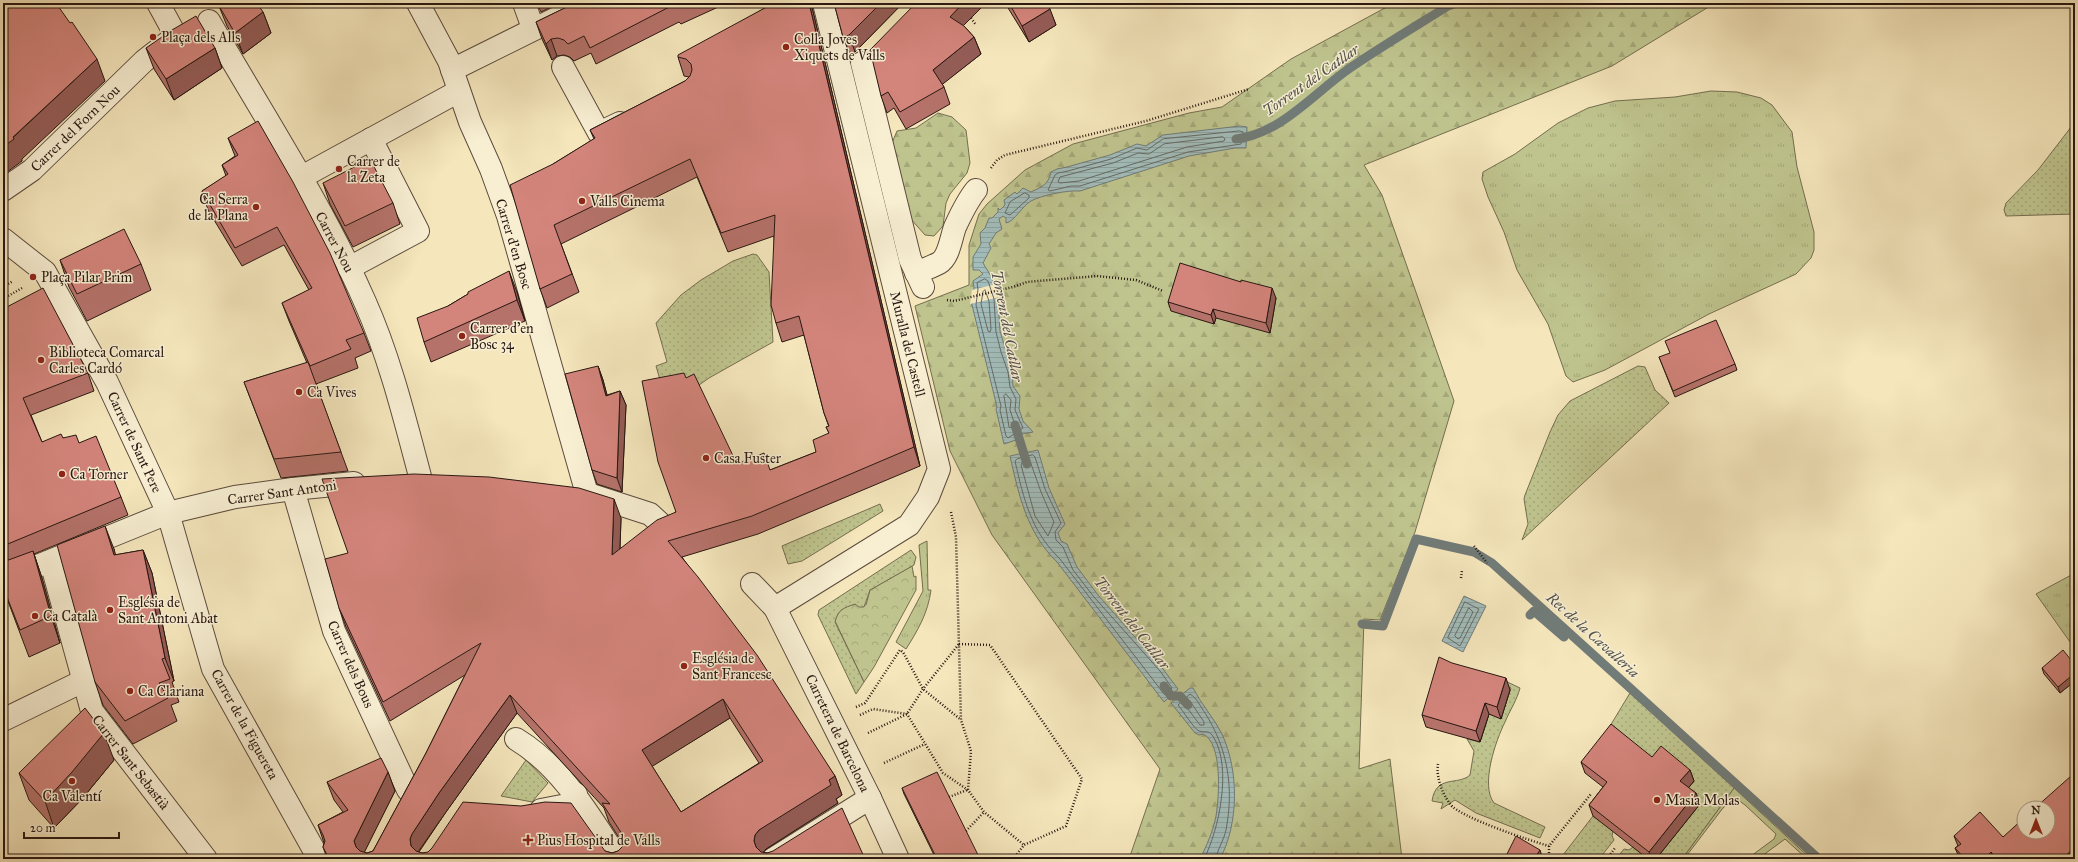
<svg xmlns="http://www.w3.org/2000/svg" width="2078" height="862" font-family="'IM FELL Great Primer',serif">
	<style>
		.grass { fill: url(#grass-tufts); stroke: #746e50 }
		.forest { fill: url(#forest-firs); stroke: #746e50 }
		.park { fill: url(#park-crowns); stroke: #746e50 }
		.garden { fill: url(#garden-dots); stroke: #746e50 }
		.water { fill: url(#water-rules); stroke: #717b77 }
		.pier { fill: #f5e6bc }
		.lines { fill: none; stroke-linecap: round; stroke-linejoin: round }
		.shore { stroke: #656a66; stroke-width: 1 }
		.stream { stroke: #717b77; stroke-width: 9 }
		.minor-casing { stroke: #5b4b3c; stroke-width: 24 }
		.path { stroke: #281711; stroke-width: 2.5; stroke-dasharray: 1 2; stroke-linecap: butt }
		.minor { stroke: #f8efd3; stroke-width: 22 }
		.wall { fill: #b5726a; stroke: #281711; fill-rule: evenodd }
		.shaded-wall { fill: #945c56; stroke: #281711 }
		.building { fill: #d3847b; stroke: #281711; fill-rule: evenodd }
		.poi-dot { fill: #8f2418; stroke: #f8efd3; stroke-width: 1.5 }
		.labels { text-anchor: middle; stroke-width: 3; stroke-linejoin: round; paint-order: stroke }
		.poi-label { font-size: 14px; fill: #281711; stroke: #f8efd3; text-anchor: start }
		.street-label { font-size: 14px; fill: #281711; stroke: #f8efd3 }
		.water-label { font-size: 15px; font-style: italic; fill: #53514c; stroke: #f8efd3 }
	</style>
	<defs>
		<pattern id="grass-tufts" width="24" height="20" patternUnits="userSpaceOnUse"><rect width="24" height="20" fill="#bfc48e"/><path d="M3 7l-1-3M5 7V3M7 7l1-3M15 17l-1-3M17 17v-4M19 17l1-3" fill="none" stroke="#a4a879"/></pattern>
		<pattern id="forest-firs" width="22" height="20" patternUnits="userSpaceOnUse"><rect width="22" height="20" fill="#bfc48e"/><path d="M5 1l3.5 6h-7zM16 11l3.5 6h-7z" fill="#a4a879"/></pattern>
		<pattern id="park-crowns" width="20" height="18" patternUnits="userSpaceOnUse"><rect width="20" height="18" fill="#bfc48e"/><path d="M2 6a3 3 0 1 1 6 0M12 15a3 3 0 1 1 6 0" fill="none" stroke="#a4a879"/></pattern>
		<pattern id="garden-dots" width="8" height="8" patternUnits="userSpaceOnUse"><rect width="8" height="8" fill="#bfc48e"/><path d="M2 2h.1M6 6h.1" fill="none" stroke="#a4a879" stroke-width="1.8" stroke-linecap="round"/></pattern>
		<pattern id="water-rules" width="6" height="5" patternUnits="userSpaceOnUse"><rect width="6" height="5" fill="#a2bdbb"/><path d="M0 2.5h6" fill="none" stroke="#8ca2a0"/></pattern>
	</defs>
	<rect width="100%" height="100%" fill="#f5e6bc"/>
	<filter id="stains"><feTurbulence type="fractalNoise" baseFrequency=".005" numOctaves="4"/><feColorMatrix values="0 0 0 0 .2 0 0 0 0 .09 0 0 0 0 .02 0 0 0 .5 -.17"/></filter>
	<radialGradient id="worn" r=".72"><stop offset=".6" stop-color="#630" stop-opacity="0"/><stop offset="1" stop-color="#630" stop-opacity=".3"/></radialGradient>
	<g class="grass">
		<path d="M1711 91 1737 92 1761 98 1772 105 1792 132 1797 167 1814 232V250L1811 258 1796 274 1709 314 1605 370 1573 382 1566 376 1548 324 1517 270 1504 232 1488 197 1482 179 1483 172 1515 154 1558 123 1588 108 1615 101 1675 97Z"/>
		<path d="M927 541 928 590H931C928 613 918 630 906 649L896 642 923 591 919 545Z"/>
		<path d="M2075 573V649L2036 594Z"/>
		<path d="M1734 788 1811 859H1807L1785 839 1758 859H1747L1774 839 1776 834 1745 805 1738 800H1732L1723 808 1684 859H1682Z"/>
	</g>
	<g class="forest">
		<path d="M1394 3H1715L1612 66 1364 165 1382 195 1454 401 1415 532 1380 620 1364 619 1359 769 1390 759 1402 859H1129L1160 769 992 535 950 451 915 306 969 285V245L979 214 987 204 1025 170 1073 144 1189 113 1222 107 1291 59Z"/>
		<path d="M938 113 952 117 966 130 970 163 967 173 950 194 946 203 943 226 934 236 925 235 909 217 892 143 897 131 916 128Z"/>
	</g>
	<path class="park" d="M912 566 914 577 916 576V590L874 667 864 682 835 621C839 606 851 603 866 605L870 590Z"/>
	<g class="garden">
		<path d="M2075 122V214L2006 216 2004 210 2006 203 2038 170Z"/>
		<path d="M753 254 757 255 769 272 773 342 709 378 668 407 656 366 667 362 656 323 681 295 701 280 733 261Z"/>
		<path d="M1638 366 1645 367 1655 390 1669 403 1522 540 1528 524 1524 499 1525 495 1550 432 1558 415 1570 401Z"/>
		<path d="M880 504 883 511 802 561 788 564 782 546Z"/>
		<path d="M911 550 916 557 914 565 870 590 864 607H859L855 604C844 608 838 609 835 622L864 682 856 694 818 615 819 610Z"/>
		<path d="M1503 680 1520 688C1517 700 1510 710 1505 722 1496 740 1480 785 1494 803L1545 827 1540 838 1476 813 1455 800 1441 809 1443 803 1432 801C1436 774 1458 786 1470 775L1474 751 1467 739 1480 742 1489 714 1501 718 1511 688 1501 685Z"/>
		<path d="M1630 693 1734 788 1682 859H1656L1685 792 1694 781 1656 769 1604 736Z"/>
		<path d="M526 760 548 783 532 802 501 796Z"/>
		<path d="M1593 816 1613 831 1612 836 1614 840 1599 859H1563V855Z"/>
		<path d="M1633 847 1648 859H1616L1624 849 1629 850Z"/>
	</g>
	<g class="water">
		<path d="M1240 126 1247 127 1246 148H1235L1189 156 1080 191C1068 190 1042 195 1031 201 1023 205 1014 222 1006 223V218L1003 216 999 219 1002 229 996 233 989 244 991 248 983 263 992 278 998 299 1000 331 1012 371 1013 386 1020 396 1019 409 1023 421 1033 432 1017 435 1016 440 1004 444 996 409 997 407 972 305 974 288 973 281 983 274 979 270H973V257L981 244 980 233 985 228 989 218H992L998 212V208L1000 210 1005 205 1004 200 1015 192 1017 194 1023 188 1031 192C1043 186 1048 185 1051 172L1057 169 1067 167 1110 155 1137 144 1146 146 1163 135Z"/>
		<path d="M1038 450 1049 488 1065 524 1058 533 1061 541 1067 544 1077 567 1098 595 1163 669 1178 689 1164 702 1057 562C1027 533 1019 496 1010 456Z"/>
		<path d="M1464 596 1486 606 1463 652 1442 641Z"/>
		<path d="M1190 688H1193C1201 704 1214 718 1222 734 1239 771 1239 823 1220 859H1200C1207 845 1213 831 1216 816 1219 798 1223 743 1203 734L1199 735 1195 733 1171 703Z"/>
	</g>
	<path class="pier" d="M996 284 1000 297 970 304 972 290Z"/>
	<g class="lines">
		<g class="shore">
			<path d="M1240 131 1243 132 1241 144 1188 152 1080 186H1071L1050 191 1048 190 1055 175 1058 173 1068 171 1111 159 1137 148 1147 150 1163 139Z"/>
			<path d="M1223 137 1225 139 1224 141 1187 147 1079 181 1060 183 1058 182 1060 177 1113 163 1138 153 1149 154 1164 144Z"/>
			<path d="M1025 193 1029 195V198L1010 215 1005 213 1010 202Z"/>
			<path d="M985 279 988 281 994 299 996 332 1001 352 1008 372 1010 387 1016 399 1015 410 1023 428 1008 438 1006 436 1000 410 1001 406 976 305 978 289 977 283Z"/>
			<path d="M985 290 989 301 991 329 990 332 988 331 981 304 983 292Z"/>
			<path d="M1006 394 1011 400 1010 410 1015 425 1012 428 1009 427 1004 396Z"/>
			<path d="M1033 455 1035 457 1045 489 1061 523 1055 532 1056 540 1063 547 1073 570 1094 597 1160 671 1172 688 1166 695 1164 694 1060 559C1031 531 1024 500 1015 461L1017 459Z"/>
			<path d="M1030 461 1041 492 1054 522 1048 536 1035 516 1021 465 1022 463Z"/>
			<path d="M1465 602 1479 609 1460 646 1448 638Z"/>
			<path d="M1469 608 1473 612 1460 638 1458 639 1455 636Z"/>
			<path d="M1190 701 1204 722V725H1200L1185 705Z"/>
			<path d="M1204 859C1219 830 1232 768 1214 738 1209 729 1206 733 1199 731 1194 729 1182 709 1178 705L1190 694C1197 698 1200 706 1205 713 1228 749 1234 788 1226 830 1224 840 1217 850 1216 859"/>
		</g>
		<g class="stream">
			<path d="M1236 139C1281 134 1315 92 1350 68 1382 46 1416 26 1448 6L1456 3"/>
			<path d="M1015 425 1027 464"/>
			<path d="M1530 615 1534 611 1564 637"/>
			<path d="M1362 624 1383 626 1416 539 1474 552 1492 563 1819 859"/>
			<path d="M1164 686 1171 696H1180L1188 705"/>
		</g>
		<g class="minor-casing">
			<g id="minor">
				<path d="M418 3 449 61 470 122 491 169 508 216 587 494"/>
				<path d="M524 3 533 28"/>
				<path d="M209 21C262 113 322 204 365 302 390 358 405 420 421 480"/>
				<path d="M862 63 910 259 923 287"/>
				<path d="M563 67 599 133 620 123"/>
				<path d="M452 70 587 3"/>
				<path d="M300 178 459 91"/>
				<path d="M3 190 32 170 144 61 176 36 158 3"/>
				<path d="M3 239 45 272 107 382 168 513 213 669 319 859"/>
				<path d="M349 268 418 231 371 139"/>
				<path d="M916 273C924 269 932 267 939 263 949 257 951 238 955 227 961 214 967 201 976 190"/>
				<path d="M293 489 334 631 408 790"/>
				<path d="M588 494 650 514 663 526"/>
				<path d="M51 562 92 711 206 859"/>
				<path d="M3 580 168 513 235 497 293 489 354 483"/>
				<path d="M752 584 775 608 870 798 898 859"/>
				<path d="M775 608 909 525 928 497 939 469 824 3"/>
				<path d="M3 720 83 681"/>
				<path d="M516 739C562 767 589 815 618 859"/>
				<path d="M541 810 567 805 576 794"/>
				<path d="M773 859 870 798"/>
			</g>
		</g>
		<g class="path">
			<path d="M971 18 976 25"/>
			<path d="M991 168 997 160 1005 155 1146 121 1249 89"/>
			<path d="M3 287 13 281"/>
			<path d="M3 299 22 288"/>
			<path d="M947 300 954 301 1013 287 1027 282 1097 276 1136 280 1163 291"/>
			<path d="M3 303 7 308"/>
			<path d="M951 512 956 537 961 720 971 751 968 790"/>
			<path d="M1474 546 1487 563"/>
			<path d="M1461 578 1462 570"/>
			<path d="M959 644 990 645 1082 779 1066 826 1024 845 1013 859"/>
			<path d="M856 707 865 703 900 650 903 652 923 689 960 719"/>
			<path d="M860 715 873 709 907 714 943 773 968 790 984 812 1024 845"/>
			<path d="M868 733 907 714 923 689 959 644"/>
			<path d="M884 763 925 744"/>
			<path d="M1438 764C1436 777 1442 793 1450 804 1459 817 1531 841 1549 846"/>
			<path d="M949 797 967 790"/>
			<path d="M966 831 984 812"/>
			<path d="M1549 859V846L1591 794"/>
			<path d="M1607 859 1615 848"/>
		</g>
		<use href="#minor" class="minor"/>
	</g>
	<g class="wall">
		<path d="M537 3H559L541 12Z"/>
		<path d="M575 3H727L681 24 679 22 596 64 591 53 574 61 570 57 564 55 557 56 552 60 542 39 536 22Z"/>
		<path d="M774 3H811L920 466 758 534 682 557 835 776 842 795 836 799 838 803 766 849 763 852 767 853 865 859 327 858 323 847 324 843 318 825 343 812 334 800 327 782 388 772 395 791 364 852 367 853 373 851 426 753 465 675 390 721 346 627 339 608 621 518 620 549 676 512 686 378 737 464 770 470 816 452 829 433 826 427H829L824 413 804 335 782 342 776 323 774 236 728 252 697 177 561 244 579 292 547 308 540 289 553 164 594 139 590 130 685 81 689 77 684 76 678 57ZM517 713 604 808 609 822 623 844V846L618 851 612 853 605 851 422 853 419 852 446 812ZM730 718 759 763 681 812 652 766Z"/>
		<path d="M834 3H903L855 52 850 54 843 37Z"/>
		<path d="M1005 3H1047L1056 25 1029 42Z"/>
		<path d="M1707 3H1718L1709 7Z"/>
		<path d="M219 6 263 12 271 33 243 54 227 26Z"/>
		<path d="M964 26 974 37 981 54 942 84 944 87 950 104 906 129 894 108 887 113 881 96Z"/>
		<path d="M146 48H215L222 68 174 100 154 69Z"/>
		<path d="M228 138 364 333 371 351 355 358 358 368 316 384 315 382 348 471 281 478 244 382 307 363 289 321 282 303 309 290 284 245 242 266 208 210 202 191 226 176 222 165 235 156Z"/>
		<path d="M323 183 393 203 400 224 353 247 330 204Z"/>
		<path d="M60 260 141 264 151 290 87 321 69 287Z"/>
		<path d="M517 292 525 321 431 362 424 342 448 306 468 294Z"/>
		<path d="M1276 298 1270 333 1216 318 1214 324 1171 311 1168 302Z"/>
		<path d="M3 309 88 373 94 391 31 415 42 442 63 438 79 443 121 497 128 515 34 554 42 578 60 643 29 657 3 588Z"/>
		<path d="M1659 357 1735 364 1737 370 1675 397Z"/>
		<path d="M598 366 603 380 607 395 620 391 626 405 622 492 597 484 592 470Z"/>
		<path d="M114 549 115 555 143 550 152 573 174 681 172 682 179 702 171 705 177 721 133 744 103 705 95 682Z"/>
		<path d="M2075 665V681L2060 693 2044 674 2042 668Z"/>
		<path d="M1510 690 1501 719 1489 714 1480 742 1426 727 1422 715Z"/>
		<path d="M1652 757 1690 770 1694 781 1688 788 1696 793 1700 804 1656 859H1648L1593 816 1589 805 1603 787 1585 773 1581 762Z"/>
		<path d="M114 760 82 799 54 828 29 800 19 773Z"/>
		<path d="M902 788 980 859H936L904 794Z"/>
		<path d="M1954 836 2003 837 2075 859H1960L1959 857 1955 848 1958 846Z"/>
	</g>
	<g class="shaded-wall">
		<path d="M809 3H811L920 466 914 447Z"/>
		<path d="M881 3H903L855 52 849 35Z"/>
		<path d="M963 3H986L956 33 950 17Z"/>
		<path d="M1050 9 1056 25 1029 42 1022 26Z"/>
		<path d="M263 12 271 33 243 54 235 33Z"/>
		<path d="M974 37 981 54 939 87 933 70Z"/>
		<path d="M551 39 557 56 552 60 546 44Z"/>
		<path d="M215 48 222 68 174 100 166 79Z"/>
		<path d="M97 59 105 81 22 159V161L3 175V147Z"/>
		<path d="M509 271 517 292 525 321 517 300Z"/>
		<path d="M1272 288 1276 298 1270 333 1266 323Z"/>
		<path d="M1213 309 1216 318 1214 324 1211 315Z"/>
		<path d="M598 366 603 380 611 410 606 396Z"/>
		<path d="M620 391 626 405 622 492 617 478Z"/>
		<path d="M614 499 621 518 619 573 612 555Z"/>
		<path d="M105 526 114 549 122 578 114 555Z"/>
		<path d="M143 550 152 573 174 681 165 658Z"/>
		<path d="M33 551 42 578 60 643 51 616Z"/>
		<path d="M2075 673V681L2060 693 2058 687Z"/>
		<path d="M1506 678 1510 690 1501 719 1497 707Z"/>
		<path d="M510 695 517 713 446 812 418 852 417 858 411 846 410 839 412 834 439 793Z"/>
		<path d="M723 699 730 718 648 769 642 750Z"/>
		<path d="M1485 703 1489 714 1480 742 1476 731Z"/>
		<path d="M104 733 114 760 82 799 54 828 45 801Z"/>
		<path d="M1690 770 1694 781 1685 792 1680 781Z"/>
		<path d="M388 772 395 791 361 859 356 847 354 841Z"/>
		<path d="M835 776 842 795 836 799 838 803 766 849 762 854 760 859 754 841 755 835 759 830Z"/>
		<path d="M1696 793 1700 804 1656 859H1652L1649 852Z"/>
		<path d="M2075 847V859H2062Z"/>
		<path d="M1540 850 1542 856 1540 859H1534Z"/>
		<path d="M1991 852 1993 859H1984Z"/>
	</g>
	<g class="building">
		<path d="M3 3H56L70 23 72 22 97 59 13 137 14 139 3 147Z"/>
		<path d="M224 3H257L263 12 235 33 219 6Z"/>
		<path d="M575 3H684L674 7 673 5 590 48 584 36 568 44 564 40 558 38 551 39 546 44 536 22Z"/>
		<path d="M774 3H809L914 447 752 516 668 541 698 577 757 655 835 776 829 780 831 785 759 830 755 835 754 841 756 847 761 852 767 853 773 851 842 808 865 859H325L328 857 323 847 325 841 323 835 318 825 348 810 327 782 381 758 388 772 354 841 356 847 360 851 367 853 373 851 426 753 481 643 383 702 339 608 325 559 348 553 322 479 414 474 489 477 579 488 614 499 612 555 657 520 676 512 658 462 642 381 684 373 686 378 694 374 737 464 764 453 770 470 816 452 813 440 829 433 826 427 829 426 824 413 799 316 776 323 771 305 775 215 721 233 690 159 554 225 572 274 540 289 510 185 553 164 595 138 590 130 685 81 690 76 692 70 691 64 686 59 678 57V55ZM510 695 610 804 602 803 622 834 624 839 623 846 618 851 612 853 605 851 571 803 545 802 521 806 463 802 432 848 428 852 422 853 416 851 411 846 410 839 412 834 439 793ZM723 699 763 761 681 812 642 750Z"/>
		<path d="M834 3H881L849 35 843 37Z"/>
		<path d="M916 3H963L950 17 964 26 974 37 933 70 944 87 900 112 888 92 881 96 870 50Z"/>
		<path d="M1009 3H1047L1050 9 1022 26Z"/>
		<path d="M196 16 215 48 166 79 146 48 172 30Z"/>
		<path d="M258 121 293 182 330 253 364 333 346 340 351 349 310 366 282 303 312 288 277 227 235 248 202 191 228 174 222 165 238 155 228 138Z"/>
		<path d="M370 159 393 203 345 226 323 183Z"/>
		<path d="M124 229 141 264 77 294 60 260Z"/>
		<path d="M1180 263 1241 282V280L1272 288 1266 323 1213 309 1211 315 1168 302Z"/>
		<path d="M509 271 517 300 424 342 417 318 448 306 468 294V292Z"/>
		<path d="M43 288 88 373 23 398 42 442 61 434 63 438 76 435 79 443 96 436 121 497 3 546V309Z"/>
		<path d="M1716 320 1735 364 1673 391 1659 357 1670 353 1665 341Z"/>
		<path d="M308 362 341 452 274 459 244 382Z"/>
		<path d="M598 366 606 396 620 391 617 478 592 470 565 374Z"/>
		<path d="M105 526 114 555 143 550 165 658 162 659 170 679 159 683 168 698 125 721 95 682 57 545Z"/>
		<path d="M33 551 51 616 20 630 3 587V562Z"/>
		<path d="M2063 650 2075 665V673L2058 687 2042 668Z"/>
		<path d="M1439 657 1452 663 1506 678 1497 707 1485 703 1476 731 1422 715Z"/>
		<path d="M85 708 104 733 72 772 45 801 19 773Z"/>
		<path d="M1611 724 1652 757 1661 746 1690 770 1680 781 1696 793 1649 852 1589 805 1607 782 1581 762Z"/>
		<path d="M937 772 980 859H937L902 788Z"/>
		<path d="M2071 776 2075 780V847L2062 859H1997L1991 852 1984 859H1965L1955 848 1961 844 1954 836 1980 812 2003 837 2024 818V832H2048V808H2035Z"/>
		<path d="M1516 836 1540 850 1534 859H1507L1505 858Z"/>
	</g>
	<g class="poi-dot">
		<circle cx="153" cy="37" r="4"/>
		<circle cx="786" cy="47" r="4"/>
		<circle cx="339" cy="169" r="4"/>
		<circle cx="582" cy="201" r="4"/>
		<circle cx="256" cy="207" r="4"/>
		<circle cx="33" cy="277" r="4"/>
		<circle cx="462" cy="336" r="4"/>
		<circle cx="41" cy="360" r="4"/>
		<circle cx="299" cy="392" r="4"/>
		<circle cx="706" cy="458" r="4"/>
		<circle cx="62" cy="474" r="4"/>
		<circle cx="110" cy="610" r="4"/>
		<circle cx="35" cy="616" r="4"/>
		<circle cx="684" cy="666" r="4"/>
		<circle cx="130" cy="691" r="4"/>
		<circle cx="72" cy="781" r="4"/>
		<circle cx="1657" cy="800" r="4"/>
		<path d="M526 834h4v4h4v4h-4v4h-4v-4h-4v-4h4z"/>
	</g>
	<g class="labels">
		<g class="poi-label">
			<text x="161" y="42">Plaça dels Alls</text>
			<text x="794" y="44">Colla Joves<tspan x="794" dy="16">Xiquets de Valls</tspan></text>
			<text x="347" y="166">Carrer de<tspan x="347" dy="16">la Zeta</tspan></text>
			<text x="248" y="204" text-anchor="end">Ca Serra<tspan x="248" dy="16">de la Plana</tspan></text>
			<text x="590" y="206">Valls Cinema</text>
			<text x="41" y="282">Plaça Pilar Prim</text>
			<text x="470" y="333">Carrer d'en<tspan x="470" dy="16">Bosc 34</tspan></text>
			<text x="49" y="357">Biblioteca Comarcal<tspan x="49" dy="16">Carles Cardó</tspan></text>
			<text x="307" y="397">Ca Vives</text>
			<text x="714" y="463">Casa Fuster</text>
			<text x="70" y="479">Ca Torner</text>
			<text x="118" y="607">Església de<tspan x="118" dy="16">Sant Antoni Abat</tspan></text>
			<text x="43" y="621">Ca Català</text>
			<text x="692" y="663">Església de<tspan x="692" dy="16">Sant Francesc</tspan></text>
			<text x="138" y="696">Ca Clariana</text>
			<text x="72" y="801" text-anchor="middle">Ca Valentí</text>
			<text x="1665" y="805">Masia Molas</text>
			<text x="537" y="845">Pius Hospital de Valls</text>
		</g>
		<g class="street-label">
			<text transform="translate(75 128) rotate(-44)" y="5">Carrer del Forn Nou</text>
			<text transform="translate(335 242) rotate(62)" y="5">Carrer Nou</text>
			<text transform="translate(514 244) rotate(73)" y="5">Carrer d'en Bosc</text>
			<text transform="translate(908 344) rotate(76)" y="5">Muralla del Castell</text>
			<text transform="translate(135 442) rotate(65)" y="5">Carrer de Sant Pere</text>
			<text transform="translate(282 492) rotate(-8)" y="5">Carrer Sant Antoni</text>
			<text transform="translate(351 664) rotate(66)" y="5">Carrer dels Bous</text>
			<text transform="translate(245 724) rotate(61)" y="5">Carrer de la Figuereta</text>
			<text transform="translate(838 733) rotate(64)" y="5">Carretera de Barcelona</text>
			<text transform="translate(131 762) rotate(52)" y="5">Carrer Sant Sebastià</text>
		</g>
		<g class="water-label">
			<text transform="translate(1311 80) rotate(-35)" y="5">Torrent del Catllar</text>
			<text transform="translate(1007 326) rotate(79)" y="5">Torrent del Catllar</text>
			<text transform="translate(1132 623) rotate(52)" y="5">Torrent del Catllar</text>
			<text transform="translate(1593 635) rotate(42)" y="5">Rec de la Cavalleria</text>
		</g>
	</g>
	<rect width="2078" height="862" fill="none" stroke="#f5e6bc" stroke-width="16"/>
	<rect x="4" y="4" width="2070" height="854" fill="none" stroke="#281711" stroke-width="2"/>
	<rect x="8" y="8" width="2062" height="846" fill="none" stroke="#281711"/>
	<g transform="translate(2036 820)"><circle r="19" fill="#f8efd3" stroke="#a59985"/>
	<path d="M0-3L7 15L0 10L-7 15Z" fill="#8f2418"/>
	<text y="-6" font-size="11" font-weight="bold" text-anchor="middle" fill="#281711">N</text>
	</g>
	<path d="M24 832v6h95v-6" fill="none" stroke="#281711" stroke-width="2"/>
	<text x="30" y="832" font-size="12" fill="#281711" stroke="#f8efd3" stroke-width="3" paint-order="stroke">20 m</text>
	<rect width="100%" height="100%" filter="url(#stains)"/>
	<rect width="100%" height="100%" fill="url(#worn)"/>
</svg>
